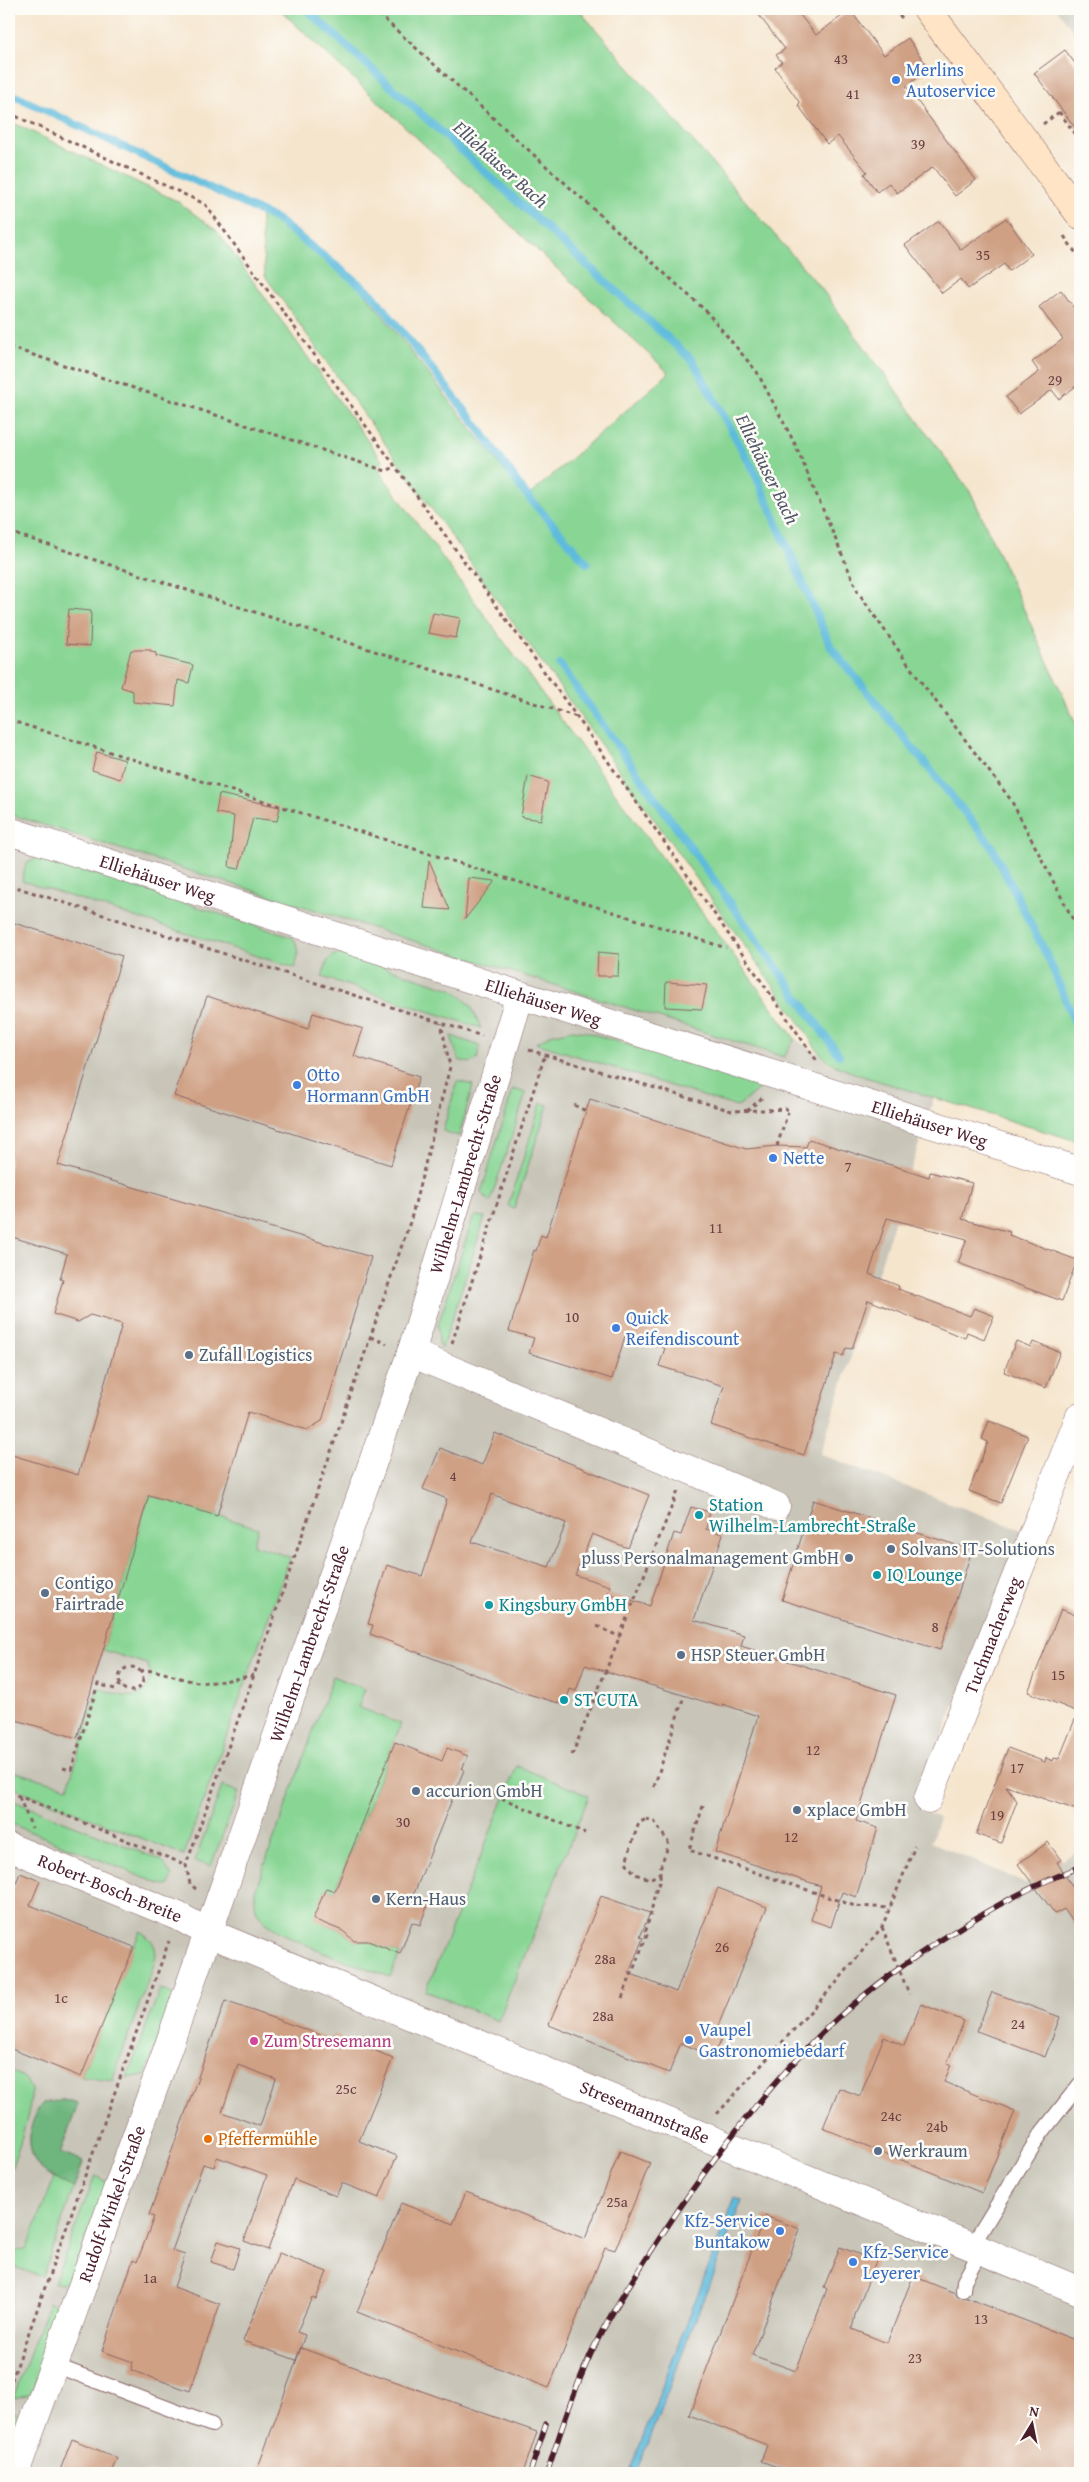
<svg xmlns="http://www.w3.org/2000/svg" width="1089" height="2482" font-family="'Gentium Book Plus',serif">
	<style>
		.industrial { fill: #c8c4b8 }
		.green { fill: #88d594; stroke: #697a60 }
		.forest { fill: #6eb67e; stroke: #5c6a54 }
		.water { fill: #5ebbdc; stroke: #546d84 }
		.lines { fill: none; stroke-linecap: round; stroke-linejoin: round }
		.stream { stroke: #5ebbdc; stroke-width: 8 }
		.building { fill: #cfa084; fill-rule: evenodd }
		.lane-casing { stroke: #866464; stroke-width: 16 }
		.street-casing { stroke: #866464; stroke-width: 29 }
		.secondary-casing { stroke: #866464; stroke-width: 29 }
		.path { stroke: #866464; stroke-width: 3; stroke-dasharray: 4 4; stroke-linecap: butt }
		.lane { stroke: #fff; stroke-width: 14 }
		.street { stroke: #fff; stroke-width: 28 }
		.secondary { stroke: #ffe4c6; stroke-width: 28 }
		.rail-casing { stroke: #4a1f2b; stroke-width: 5.5 }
		.rail { stroke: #fdfcf7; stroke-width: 4; stroke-dasharray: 11; stroke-linecap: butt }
		.shop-dot { fill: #3f7fe0; stroke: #fdfcf7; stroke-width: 2 }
		.service-dot { fill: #5c6f8a; stroke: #fdfcf7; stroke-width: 2 }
		.culture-dot { fill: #0f9aa8; stroke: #fdfcf7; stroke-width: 2 }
		.hotel-dot { fill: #d1479c; stroke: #fdfcf7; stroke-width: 2 }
		.food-dot { fill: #e8710a; stroke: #fdfcf7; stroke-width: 2 }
		.labels { text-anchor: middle; stroke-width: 5; stroke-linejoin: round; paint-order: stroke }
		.number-label { font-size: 15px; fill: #6b3f41 }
		.shop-label { font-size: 18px; fill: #366cbe; stroke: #fdfcf7; text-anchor: start }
		.street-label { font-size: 18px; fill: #4a1f2b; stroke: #fdfcf7 }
		.service-label { font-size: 18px; fill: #4e5e75; stroke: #fdfcf7; text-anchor: start }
		.culture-label { font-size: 18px; fill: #0d838f; stroke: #fdfcf7; text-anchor: start }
		.hotel-label { font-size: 18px; fill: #b23c85; stroke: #fdfcf7; text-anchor: start }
		.food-label { font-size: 18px; fill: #c56008; stroke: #fdfcf7; text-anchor: start }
		.water-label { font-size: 19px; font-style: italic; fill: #515669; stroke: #fdfcf7 }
	</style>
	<rect width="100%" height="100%" fill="#fdfcf7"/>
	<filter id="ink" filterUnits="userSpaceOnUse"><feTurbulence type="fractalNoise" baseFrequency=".02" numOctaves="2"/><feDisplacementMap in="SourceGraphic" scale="10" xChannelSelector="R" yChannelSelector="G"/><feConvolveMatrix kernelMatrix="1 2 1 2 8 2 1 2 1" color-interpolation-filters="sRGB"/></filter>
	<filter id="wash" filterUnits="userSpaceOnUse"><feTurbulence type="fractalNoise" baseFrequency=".0096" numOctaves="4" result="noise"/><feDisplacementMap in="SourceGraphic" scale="20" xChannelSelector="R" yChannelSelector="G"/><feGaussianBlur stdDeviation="1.12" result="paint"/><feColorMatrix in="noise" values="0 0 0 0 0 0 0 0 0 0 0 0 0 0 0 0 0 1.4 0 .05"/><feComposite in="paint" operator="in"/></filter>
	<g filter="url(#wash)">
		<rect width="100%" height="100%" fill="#f5e5cd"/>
		<g class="industrial">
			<path d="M1057 9H1080V28L1074 32Z"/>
			<path d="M9 814 784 1057 795 1039 817 1053 830 1064 934 1097 820 1454 1022 1530 940 1743 921 1811 939 1818 931 1842 1026 1883 1034 1876 1080 1850V2473H9Z"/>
		</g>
		<g class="green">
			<path d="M279 9H578L821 288 971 493 1080 733V1142L862 1076C828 1063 822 1062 805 1030L265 276 260 211 362 289 526 498 669 373Z"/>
			<path d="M9 121 177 201 217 231 383 462 378 466 382 475 795 1039 784 1057 9 814Z"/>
			<path d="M39 856 291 937C302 947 298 955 295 968L22 881 26 864Z"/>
			<path d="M344 954 454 990 471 1006 481 1028 322 977 327 962 333 955Z"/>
			<path d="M572 1030 587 1032 761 1087 737 1107 536 1043 550 1035Z"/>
			<path d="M451 1036 480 1046 477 1060 469 1063 459 1060Z"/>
			<path d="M457 1081 473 1085 459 1136 443 1131Z"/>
			<path d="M513 1089 526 1093 490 1202 481 1193Z"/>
			<path d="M541 1103 548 1105 514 1209 508 1206Z"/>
			<path d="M476 1216 485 1217 442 1349 439 1342 438 1325 473 1218Z"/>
			<path d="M149 1495 258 1528 253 1545 290 1557 184 1855 9 1786V1770L68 1787 98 1688C114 1693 140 1706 148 1684 151 1676 150 1671 147 1664L103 1650Z"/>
			<path d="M333 1676 365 1689 358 1707 401 1724 335 1891 326 1888 314 1919 343 1931 354 1941H368L400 1954 390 1977C363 1966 271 1937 258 1914 254 1907 255 1899 255 1891Z"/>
			<path d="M517 1766 589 1796 498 2021 426 1991Z"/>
			<path d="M222 1786 239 1792 211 1866 195 1861Z"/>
			<path d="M9 1799 161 1860 172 1876 168 1886 157 1883 9 1823Z"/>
			<path d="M140 1931C152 1939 158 1946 155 1961L112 2081 81 2077Z"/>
			<path d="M160 1989 175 1995 145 2075 127 2078Z"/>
			<path d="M9 2070C19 2074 27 2079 31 2090 34 2099 15 2163 9 2172Z"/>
			<path d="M63 2100 78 2104 60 2153 83 2162 42 2277 9 2265V2251L26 2250 54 2179C48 2174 40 2169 36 2163 25 2145 30 2118 43 2103Z"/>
			<path d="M95 2176 107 2182 70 2283H54Z"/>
			<path d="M49 2302 56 2305 61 2313 31 2394 13 2398Z"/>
			<path d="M10 2411 18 2414 20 2418 9 2457Z"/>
		</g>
		<path class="forest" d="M63 2100 78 2104 60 2153 83 2162 74 2188C61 2182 47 2176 38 2165 24 2147 30 2118 43 2103Z"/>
		<path class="water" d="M735 2197 742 2200 636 2473H629Z"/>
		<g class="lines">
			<g class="stream">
				<path d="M306 9 693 361 753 469 831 647 991 845 1050 962 1080 1035"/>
				<path d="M9 93 276 219 372 294 475 423 524 492 587 563"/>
				<path d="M560 665 839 1055"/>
			</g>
		</g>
		<g id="blocks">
			<g class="building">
				<path d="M754 9H795L816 35 850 10 884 55 908 38 929 69 906 86 976 180 955 196 933 167 897 193 889 183 877 192 864 174 867 172 838 136 827 144 798 105 800 103 775 68 782 62 776 55 785 49Z"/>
				<path d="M1065 50 1080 70V134L1034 73Z"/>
				<path d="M1006 218 1032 254 1009 271 1004 264 968 289 961 279 942 293 905 245 939 221 961 250Z"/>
				<path d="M1061 290 1080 316V383L1059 399 1052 390 1019 414 1006 397 1039 372 1032 362 1063 339 1039 307Z"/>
				<path d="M69 609 91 611 90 646 66 644Z"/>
				<path d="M433 613 460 618 456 638 428 633Z"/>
				<path d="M131 650H151V652L156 653V656L193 665 189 683 178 680 175 706 133 702V691L121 687Z"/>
				<path d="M97 752 125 760 120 779 92 770Z"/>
				<path d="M528 776 548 782 541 820 521 817Z"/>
				<path d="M219 794 280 807 277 821 253 818 239 869 229 867 234 816 216 813Z"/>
				<path d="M429 860 450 910 424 908Z"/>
				<path d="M469 878 495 881 465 919Z"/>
				<path d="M14 923 122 956 58 1165 371 1257 322 1421 307 1430 248 1412 217 1516 149 1495 77 1738 9 1718V1454L78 1475 122 1324 90 1315 78 1322 53 1314 63 1280 60 1279 67 1254 9 1236V940Z"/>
				<path d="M598 952 619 954 618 976H597Z"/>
				<path d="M666 982 707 985 702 1009 665 1007Z"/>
				<path d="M207 996 308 1029 313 1013 363 1029 354 1056 419 1077 391 1165 174 1096Z"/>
				<path d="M590 1099 746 1149 777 1146 806 1147 809 1139 929 1177 930 1172 972 1183 962 1219 1010 1232 1009 1235 1077 1260 1062 1301 958 1263 967 1239 887 1218 869 1274 899 1286 898 1289 970 1316 974 1308 994 1316 984 1339 967 1332 965 1338 868 1300 852 1349 846 1348 843 1356 836 1354 804 1455 711 1425 724 1386 659 1366 665 1348 625 1336 612 1379 529 1353 534 1338 509 1331 534 1250 536 1251 541 1235 546 1237Z"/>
				<path d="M1016 1341 1031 1347 1033 1342 1060 1352 1046 1388 1004 1372Z"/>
				<path d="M989 1421 1028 1436 1001 1503 969 1491 988 1442 982 1439Z"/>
				<path d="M495 1433 649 1495 628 1548 592 1534 575 1575 610 1586 608 1593 650 1606 674 1533 681 1535 691 1507 710 1512 706 1529 723 1534 694 1620 744 1635 741 1646 896 1695 856 1821 878 1828 856 1897 842 1892 831 1927 811 1920 821 1886 715 1852 758 1716 722 1704V1707L585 1665 576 1691 570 1689 565 1705 515 1690 370 1634 373 1625 368 1624 387 1565 422 1576 447 1499 423 1489 440 1448 482 1465ZM492 1494 566 1523 549 1567 472 1542Z"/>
				<path d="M813 1500 972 1550 940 1650 782 1600Z"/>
				<path d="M1061 1609 1080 1617V1811L1006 1786 1017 1801 1001 1843 976 1834 1008 1748 1045 1762 1046 1758 1053 1761 1054 1758 1059 1759 1078 1712 1028 1692Z"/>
				<path d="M395 1742 442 1761 447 1748 468 1756 462 1769 464 1770 411 1901 427 1907 420 1925 412 1922 400 1954 368 1941H354L343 1931 313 1919 326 1888 335 1891Z"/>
				<path d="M1048 1842 1061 1860 1057 1862 1080 1899V1932L1064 1909 1055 1914 1018 1864Z"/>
				<path d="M20 1873 40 1881 30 1905 134 1947 81 2077 9 2048V1901Z"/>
				<path d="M718 1888 767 1907 718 2026 725 2029 714 2057 681 2043 669 2073 549 2025 601 1896 650 1913 640 1937 643 1938 629 1973 676 1992Z"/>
				<path d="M992 1992 1060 2017 1045 2057 977 2031Z"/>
				<path d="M225 2001 332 2039 334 2034 393 2058 359 2141 397 2156 379 2198 342 2183 336 2196 294 2179 268 2250 244 2241 267 2175 217 2157 214 2167 203 2164 172 2251 185 2255 174 2287 220 2304 190 2391 131 2370 133 2362 102 2351 133 2260 137 2262 154 2217 149 2215ZM238 2065 276 2079 260 2126 222 2112Z"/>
				<path d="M921 2004 964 2021 947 2063 951 2065 944 2082 1015 2111 982 2193 823 2128 839 2088 860 2096 884 2037 904 2046Z"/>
				<path d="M620 2151 650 2163 615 2250 605 2247 549 2388 357 2312 401 2203 453 2224 466 2192 585 2239Z"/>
				<path d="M765 2216 800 2229 752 2355 796 2371 827 2289 824 2287 840 2247 876 2261 855 2315 852 2329 887 2343 913 2276 955 2293 958 2297 967 2298 1080 2342V2473H794L761 2461 767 2445 689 2415Z"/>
				<path d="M218 2241 240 2248 233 2269 211 2262Z"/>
				<path d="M279 2253 327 2272 316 2299 312 2297 297 2332 305 2335 296 2360 243 2341Z"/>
				<path d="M301 2348 537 2432 523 2473H256Z"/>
				<path d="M72 2439 117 2458 111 2473H59Z"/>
			</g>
		</g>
	</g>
	<g filter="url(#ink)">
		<use href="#blocks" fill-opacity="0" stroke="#866464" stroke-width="1"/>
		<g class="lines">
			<g class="lane-casing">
				<g id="lane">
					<path d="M972 2246 1040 2135 1080 2084"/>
					<path d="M963 2290 964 2281 981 2250"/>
					<path d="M54 2365 212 2425"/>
				</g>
			</g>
			<g class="street-casing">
				<g id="street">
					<path id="s1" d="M9 831 520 995 1080 1171"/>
					<path d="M411 1353 776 1506"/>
					<path id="s2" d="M928 1799 1080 1416"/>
					<path id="s3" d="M9 1847 178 1916 209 1933 1080 2291"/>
					<path id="s4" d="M15 2473 158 2076 411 1353 520 995"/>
				</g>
			</g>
			<g class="secondary-casing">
				<path id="secondary" d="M927 9 1080 215"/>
			</g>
			<g class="path">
				<path d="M373 9 706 311 757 372 795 444 858 592 915 674 1011 800 1080 933"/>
				<path d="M894 9 902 18"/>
				<path d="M1059 112 1080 140"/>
				<path d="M9 113 205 204 577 717 817 1061"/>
				<path d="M1043 124 1062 110"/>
				<path d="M1079 170 1080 157"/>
				<path d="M1064 236 1080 259"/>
				<path d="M9 347 386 471 395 467"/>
				<path d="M9 532 577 717"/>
				<path d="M9 720 726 948"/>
				<path d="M9 885 482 1036"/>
				<path d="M529 1050 732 1111 791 1109"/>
				<path d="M574 1105 586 1111"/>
				<path d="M747 1111 763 1097"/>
				<path d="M777 1146 789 1109"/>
				<path d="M371 1337 387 1344"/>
				<path d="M452 1343 545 1055"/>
				<path d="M597 1626 620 1637"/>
				<circle cx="131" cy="1679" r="12"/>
				<path d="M140 1671C159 1668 174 1678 192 1681 213 1685 234 1679 254 1675"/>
				<path d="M572 1755 678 1491"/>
				<path d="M63 1768 71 1770 98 1684 115 1689 120 1685"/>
				<path d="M654 1787 684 1696"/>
				<path d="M9 1792 186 1865"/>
				<path d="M494 1795 585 1833"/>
				<path d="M19 1797 32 1828"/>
				<path d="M703 1806 689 1850 855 1906 890 1908"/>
				<path d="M646 1819 654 1821 668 1842C668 1853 660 1861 660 1873L650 1879 635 1874 626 1862 637 1828 639 1823Z"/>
				<path d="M196 1889 190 1884 186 1865 254 1675 411 1219 450 1067 441 1023"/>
				<path d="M882 1927 909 1994"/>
				<path d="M622 1998 647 1935 645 1933C649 1920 652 1910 654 1897 656 1888 661 1882 660 1873"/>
				<path d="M717 2114 837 1982 882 1927 915 1846"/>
				<path d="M9 2388 169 1941"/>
			</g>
			<use href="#lane" class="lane"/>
			<use href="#street" class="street"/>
			<use href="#secondary" class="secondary"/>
			<g class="rail-casing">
				<g id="rail">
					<path d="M530 2473 546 2424"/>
					<path d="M547 2473C562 2427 577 2380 599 2337 619 2299 642 2265 665 2230 709 2163 757 2100 812 2043 876 1976 994 1899 1080 1867"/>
				</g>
			</g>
			<use href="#rail" class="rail"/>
		</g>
	</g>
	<g class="shop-dot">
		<circle cx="896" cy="80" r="5"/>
		<circle cx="297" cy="1085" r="5"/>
		<circle cx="773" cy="1158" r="5"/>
		<circle cx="616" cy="1328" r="5"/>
		<circle cx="689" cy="2040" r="5"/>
		<circle cx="780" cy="2231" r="5"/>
		<circle cx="853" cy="2262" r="5"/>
	</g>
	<g class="service-dot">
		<circle cx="189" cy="1355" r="5"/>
		<circle cx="891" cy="1549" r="5"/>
		<circle cx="849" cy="1558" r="5"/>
		<circle cx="45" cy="1593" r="5"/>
		<circle cx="681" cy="1655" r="5"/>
		<circle cx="416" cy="1791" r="5"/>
		<circle cx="797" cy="1810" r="5"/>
		<circle cx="376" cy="1899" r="5"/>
		<circle cx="878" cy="2151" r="5"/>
	</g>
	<g class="culture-dot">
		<circle cx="699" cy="1515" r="5"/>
		<circle cx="877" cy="1575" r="5"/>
		<circle cx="489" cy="1605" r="5"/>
		<circle cx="564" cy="1700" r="5"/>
	</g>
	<circle class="hotel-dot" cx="254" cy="2041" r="5"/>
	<circle class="food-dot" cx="208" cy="2139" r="5"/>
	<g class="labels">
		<g class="number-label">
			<text x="841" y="64">43</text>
			<text x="853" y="99">41</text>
			<text x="918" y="149">39</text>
			<text x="983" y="260">35</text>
			<text x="1055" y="385">29</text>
			<text x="848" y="1172">7</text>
			<text x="716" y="1233">11</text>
			<text x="572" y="1322">10</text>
			<text x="453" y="1481">4</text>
			<text x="935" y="1632">8</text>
			<text x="1058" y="1680">15</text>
			<text x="813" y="1755">12</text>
			<text x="1017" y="1773">17</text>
			<text x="997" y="1820">19</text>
			<text x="403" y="1827">30</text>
			<text x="791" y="1842">12</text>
			<text x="722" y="1952">26</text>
			<text x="605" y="1964">28a</text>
			<text x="61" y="2003">1c</text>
			<text x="603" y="2021">28a</text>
			<text x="1018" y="2029">24</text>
			<text x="346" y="2094">25c</text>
			<text x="891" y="2121">24c</text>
			<text x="937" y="2132">24b</text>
			<text x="617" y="2207">25a</text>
			<text x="150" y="2283">1a</text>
			<text x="981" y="2324">13</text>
			<text x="915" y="2363">23</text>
		</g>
		<g class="shop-label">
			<text x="906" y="76">Merlins<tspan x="906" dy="21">Autoservice</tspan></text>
			<text x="307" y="1081">Otto<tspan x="307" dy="21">Hormann GmbH</tspan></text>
			<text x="783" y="1164">Nette</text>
			<text x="626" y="1324">Quick<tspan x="626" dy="21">Reifendiscount</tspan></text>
			<text x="699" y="2036">Vaupel<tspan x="699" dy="21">Gastronomiebedarf</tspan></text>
			<text x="770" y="2227" text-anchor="end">Kfz-Service<tspan x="770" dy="21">Buntakow</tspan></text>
			<text x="863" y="2258">Kfz-Service<tspan x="863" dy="21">Leyerer</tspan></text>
		</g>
		<g class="street-label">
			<text dy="6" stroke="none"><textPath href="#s1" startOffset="156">Elliehäuser Weg</textPath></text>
			<text dy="6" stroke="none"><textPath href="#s1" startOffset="561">Elliehäuser Weg</textPath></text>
			<text dy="6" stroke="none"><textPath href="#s1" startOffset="966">Elliehäuser Weg</textPath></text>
			<text dy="6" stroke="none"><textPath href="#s4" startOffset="1375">Wilhelm-Lambrecht-Straße</textPath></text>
			<text dy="6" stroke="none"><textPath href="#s2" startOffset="176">Tuchmacherweg</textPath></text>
			<text dy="6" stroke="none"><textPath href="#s4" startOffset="880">Wilhelm-Lambrecht-Straße</textPath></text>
			<text dy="6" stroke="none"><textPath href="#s3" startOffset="109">Robert-Bosch-Breite</textPath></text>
			<text dy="6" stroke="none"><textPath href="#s3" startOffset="689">Stresemannstraße</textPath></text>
			<text dy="6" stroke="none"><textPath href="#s4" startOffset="286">Rudolf-Winkel-Straße</textPath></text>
		</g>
		<g class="service-label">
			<text x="199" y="1361">Zufall Logistics</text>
			<text x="901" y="1555">Solvans IT-Solutions</text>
			<text x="839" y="1564" text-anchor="end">pluss Personalmanagement GmbH</text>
			<text x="55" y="1589">Contigo<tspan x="55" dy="21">Fairtrade</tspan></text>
			<text x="691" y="1661">HSP Steuer GmbH</text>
			<text x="426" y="1797">accurion GmbH</text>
			<text x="807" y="1816">xplace GmbH</text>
			<text x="386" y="1905">Kern-Haus</text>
			<text x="888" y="2157">Werkraum</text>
		</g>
		<g class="culture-label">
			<text x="709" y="1511">Station<tspan x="709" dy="21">Wilhelm-Lambrecht-Straße</tspan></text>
			<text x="887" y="1581">IQ Lounge</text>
			<text x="499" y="1611">Kingsbury GmbH</text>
			<text x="574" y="1706">ST CUTA</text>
		</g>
		<g class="hotel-label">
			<text x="264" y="2047">Zum Stresemann</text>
		</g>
		<g class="food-label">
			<text x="218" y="2145">Pfeffermühle</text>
		</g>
		<g class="water-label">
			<text transform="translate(501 164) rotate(42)" y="7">Elliehäuser Bach</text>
			<text transform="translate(768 469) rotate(64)" y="7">Elliehäuser Bach</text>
		</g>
	</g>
	<rect width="1089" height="2482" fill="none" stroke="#fdfcf7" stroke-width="30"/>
	<g transform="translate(1032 2424) rotate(10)" stroke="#fdfcf7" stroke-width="4" paint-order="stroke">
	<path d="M0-4L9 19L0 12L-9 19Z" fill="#4a1f2b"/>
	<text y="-8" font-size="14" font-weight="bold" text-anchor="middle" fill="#4a1f2b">N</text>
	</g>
</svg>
